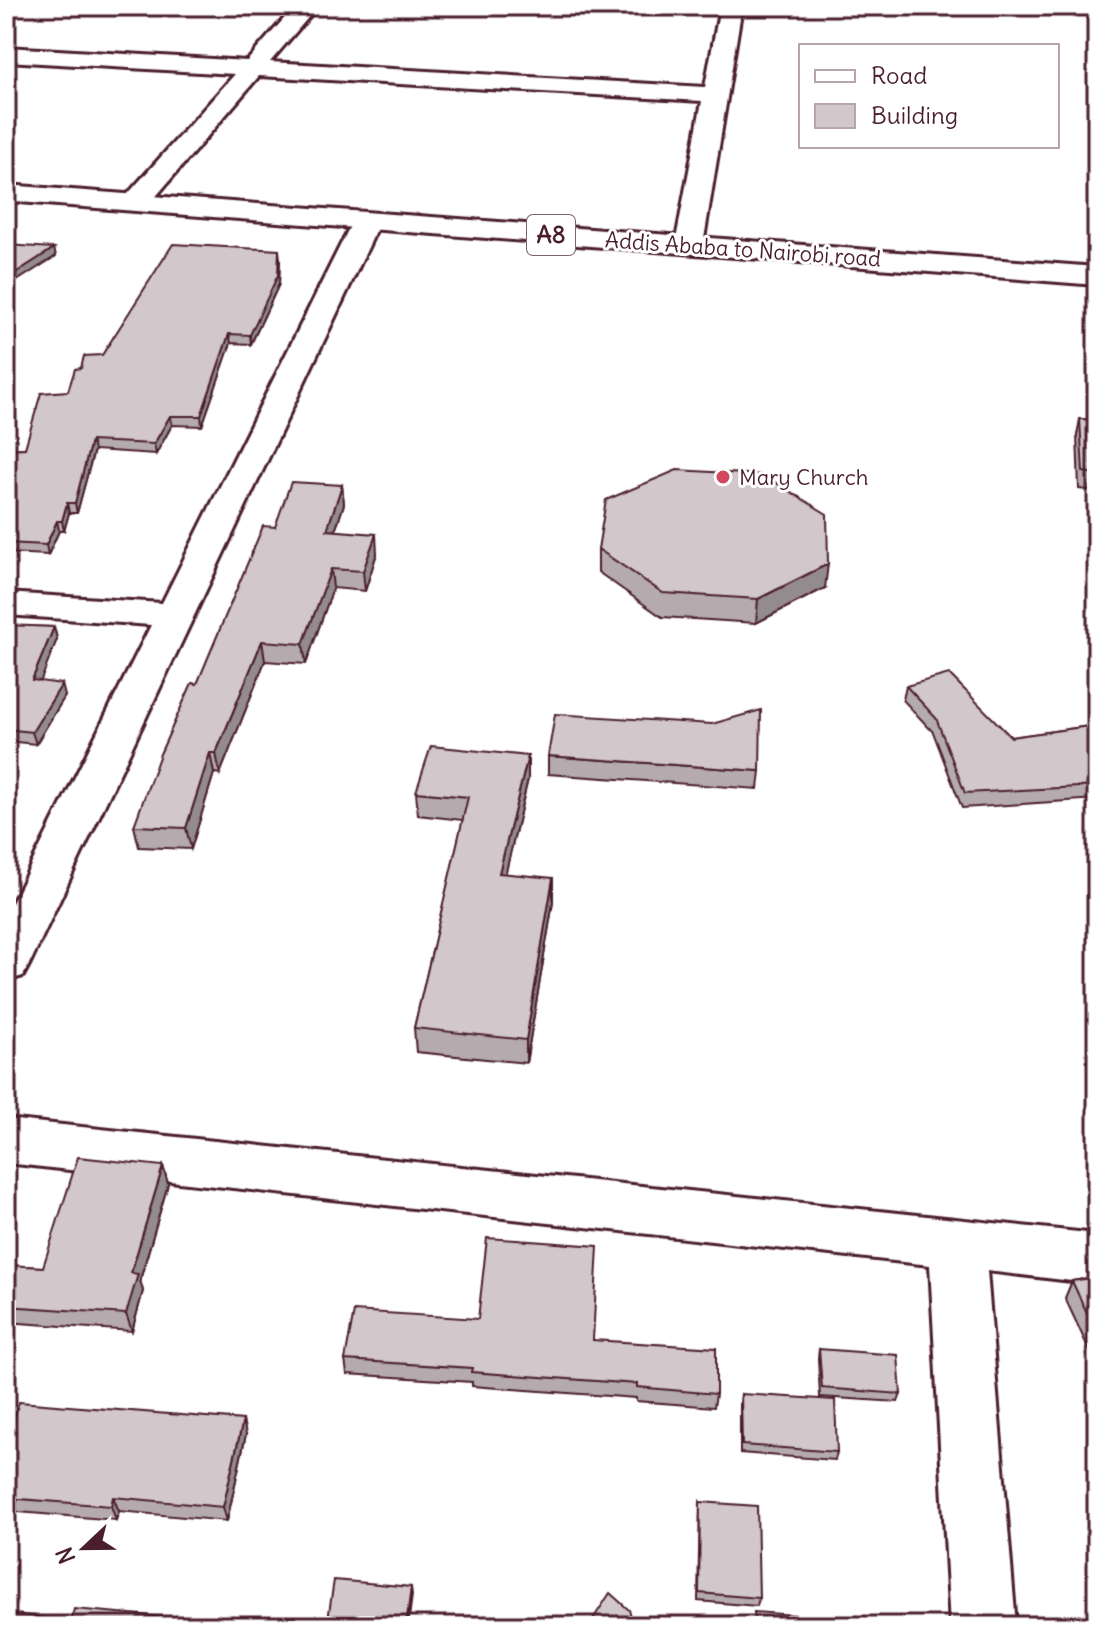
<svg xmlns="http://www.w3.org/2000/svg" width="1103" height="1632" font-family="Delius,sans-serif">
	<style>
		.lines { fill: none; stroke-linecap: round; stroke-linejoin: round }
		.minor-casing { stroke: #4a1f2b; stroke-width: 6 }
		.highway-casing { stroke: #4a1f2b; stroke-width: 6 }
		.minor { fill: #fff; fill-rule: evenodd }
		.highway { fill: #fff; fill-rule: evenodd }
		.wall { fill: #b5abaf; stroke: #4a1f2b; stroke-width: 2 }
		.shaded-wall { fill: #938b8e; stroke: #4a1f2b; stroke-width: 2 }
		.building { fill: #d2c7cb; stroke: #4a1f2b; stroke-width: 2 }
		.poi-dot { fill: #d1495b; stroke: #fff; stroke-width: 3 }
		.labels { text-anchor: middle; stroke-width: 6; stroke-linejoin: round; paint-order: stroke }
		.far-street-label { font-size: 22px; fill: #4a1f2b; stroke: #fff }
		.far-poi-label { font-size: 22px; fill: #4a1f2b; stroke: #fff; text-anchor: start }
		.shield { fill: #fff; stroke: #80626b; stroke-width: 2 }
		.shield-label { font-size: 24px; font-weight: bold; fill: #4a1f2b }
	</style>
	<rect width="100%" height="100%" fill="#fff"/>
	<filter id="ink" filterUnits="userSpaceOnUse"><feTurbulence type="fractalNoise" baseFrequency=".0125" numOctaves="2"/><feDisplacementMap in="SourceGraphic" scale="16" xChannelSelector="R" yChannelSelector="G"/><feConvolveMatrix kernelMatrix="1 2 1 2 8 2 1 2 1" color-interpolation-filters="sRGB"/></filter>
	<g filter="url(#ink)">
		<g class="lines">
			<g class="minor-casing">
				<g id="minor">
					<path d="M295 6H318L270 62 705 87 720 6H742L703 245 699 251 689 253 679 251 675 245 702 101 259 76 146 208H126L122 202 126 196 235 74 6 61V47L247 61Z"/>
					<path d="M366 214 376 216 380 222 30 963 23 976 6 981V915L151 625 6 615V593L162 603 352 222 356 216Z"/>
					<path d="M6 1119 1097 1234V1284L987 1271 1016 1626H950L930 1265 6 1163Z"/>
				</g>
			</g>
			<g class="highway-casing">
				<path id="highway" d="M6 185 1097 267V285L6 201Z"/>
			</g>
			<use href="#minor" class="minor"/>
			<use href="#highway" class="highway"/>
		</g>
		<g class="wall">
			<path d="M280 259 279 284 251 344 231 343 202 426 172 425 156 454 94 450 77 513H69L64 531H59L48 555 6 553V449L25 448 68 391 81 368 102 355Z"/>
			<path d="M1080 419 1097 420V491L1079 489 1077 435Z"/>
			<path d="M342 485 344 504 335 531 377 553 365 591 333 588 306 664 265 661 220 774 214 773 191 849 139 847 134 826 197 684Z"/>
			<path d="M598 549 825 588 756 623 662 617 598 572Z"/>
			<path d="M6 613 13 626 54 627 57 639 40 681 65 696 36 744 6 741Z"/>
			<path d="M906 686 1011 737 1097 725V799L962 808 933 732 903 700Z"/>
			<path d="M548 756 760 771 758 789 548 774Z"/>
			<path d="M528 779 505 874 553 902 526 1063 416 1052 414 1028 463 820 418 815 416 792Z"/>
			<path d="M163 1166 168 1184 140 1280 143 1291 132 1331 6 1322V1265L43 1267Z"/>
			<path d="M1097 1277V1367L1065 1298 1072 1281Z"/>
			<path d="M593 1340 716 1394 714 1407 636 1401V1398L472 1386V1382L347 1374 345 1360Z"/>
			<path d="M819 1349 901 1394 898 1402 820 1397 818 1358Z"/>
			<path d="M741 1394 837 1452 835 1460 740 1453V1402Z"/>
			<path d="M246 1434 227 1521 119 1511 116 1520 6 1511V1442Z"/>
			<path d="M700 1502 759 1598 757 1606 698 1601Z"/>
		</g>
		<g class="shaded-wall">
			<path d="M54 248 56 256 6 288V279Z"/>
			<path d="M279 250 280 259 279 284 251 344 250 335Z"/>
			<path d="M229 334 231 343 202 426 201 416Z"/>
			<path d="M170 416 172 425 156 454 154 444Z"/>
			<path d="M91 441 94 450 77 513 75 503Z"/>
			<path d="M342 485 344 504 329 550 327 530Z"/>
			<path d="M67 503 69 513 64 531 62 521Z"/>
			<path d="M57 521 59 531 48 555 46 545Z"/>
			<path d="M376 534 377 553 365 591 363 571Z"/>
			<path d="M828 564 825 588 756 623 758 599Z"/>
			<path d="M331 569 333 588 306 664 303 644Z"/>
			<path d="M10 613 13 625 6 632V621Z"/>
			<path d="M54 627 57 639 36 693 32 680Z"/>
			<path d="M262 641 265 661 220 774 216 753Z"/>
			<path d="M62 684 65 696 36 744 32 732Z"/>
			<path d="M210 753 214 773 191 849 186 828Z"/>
			<path d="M528 756V779L500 897 499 873Z"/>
			<path d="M553 878V902L526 1063V1040Z"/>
			<path d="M163 1166 168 1184 140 1280 143 1291 132 1331 126 1314 131 1273Z"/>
			<path d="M243 1420 246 1434 227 1521 223 1507Z"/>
			<path d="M113 1497 119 1511 116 1520 111 1506Z"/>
			<path d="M411 1587 412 1595 408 1626H406Z"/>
		</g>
		<g class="building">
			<path d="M173 244 279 250 278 275 250 335 229 334 201 416H170L154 444 91 441 75 503H67L62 521H57L46 545 6 543V506L7 504H6V449L25 448 41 393 68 391 75 369 81 368 84 356 102 355Z"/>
			<path d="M6 245 54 248 6 279Z"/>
			<path d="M1080 419 1097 420V474L1083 472Z"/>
			<path d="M677 470 763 475 827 514 828 564 758 599 663 593 598 549 606 500Z"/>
			<path d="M291 482 342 485 327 530 376 534 363 571 331 569 303 644 262 641 216 753H210L186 828 134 826 160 754 192 683 197 684 263 526 275 527Z"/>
			<path d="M6 625 54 627 32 680 62 684 32 732 6 729Z"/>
			<path d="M949 674 1011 737 1097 725V786L965 793 936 718 906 686Z"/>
			<path d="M761 710 760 771 548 756 555 714 712 724Z"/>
			<path d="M431 746 528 756 499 873 553 878 526 1040 414 1028 468 797 416 792Z"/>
			<path d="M78 1157 163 1166 131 1273 138 1274 126 1314 6 1306V1265L43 1267Z"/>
			<path d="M487 1238 598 1246 593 1340 716 1348V1394L637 1387V1384L471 1372 472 1368 345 1360 354 1311 478 1319Z"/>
			<path d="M1097 1277V1335L1072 1281Z"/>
			<path d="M819 1349 898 1355 901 1394 822 1388Z"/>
			<path d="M741 1394 835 1400 837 1452 742 1445Z"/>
			<path d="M19 1402 243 1420 223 1507 113 1497 111 1506 6 1498V1442Z"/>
			<path d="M700 1502 757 1506 759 1598 699 1593Z"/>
			<path d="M334 1580 411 1587 406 1626H327Z"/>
			<path d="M610 1593 629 1610 634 1626H596L593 1619Z"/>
			<path d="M74 1609 174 1618 172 1623 214 1626H6V1613L71 1621Z"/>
			<path d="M754 1612 850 1619 851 1626H755Z"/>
		</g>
	</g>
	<circle class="poi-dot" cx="723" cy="477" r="8"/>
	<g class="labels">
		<g class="far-street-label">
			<text transform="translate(743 249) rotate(4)" y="8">Addis Ababa to Nairobi road</text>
		</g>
		<g class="far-poi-label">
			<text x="739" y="485">Mary Church</text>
		</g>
		<rect class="shield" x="527" y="215" width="48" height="40" rx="6"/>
		<g class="shield-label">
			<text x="551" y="243">A8</text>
		</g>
	</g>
	<rect width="1103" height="1632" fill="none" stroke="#fff" stroke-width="32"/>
	<rect x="16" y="16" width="1071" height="1600" fill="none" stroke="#4a1f2b" stroke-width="3" filter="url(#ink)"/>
	<rect x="799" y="44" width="260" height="104" fill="#ffffff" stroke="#b7a5aa" stroke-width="2"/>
	<rect x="815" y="70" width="40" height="12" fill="#ffffff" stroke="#b7a5aa" stroke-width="2"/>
	<text x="871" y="84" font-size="24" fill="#4a1f2b">Road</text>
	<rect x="815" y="104" width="40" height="24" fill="#d2c7cb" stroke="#b7a5aa" stroke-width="2"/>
	<text x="871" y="124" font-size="24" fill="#4a1f2b">Building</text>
	<g transform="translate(84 1548) rotate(248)" stroke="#ffffff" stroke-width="6" paint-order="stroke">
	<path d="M0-6L14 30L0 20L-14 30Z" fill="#4a1f2b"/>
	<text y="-12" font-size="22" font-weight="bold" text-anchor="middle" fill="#4a1f2b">N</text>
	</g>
</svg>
